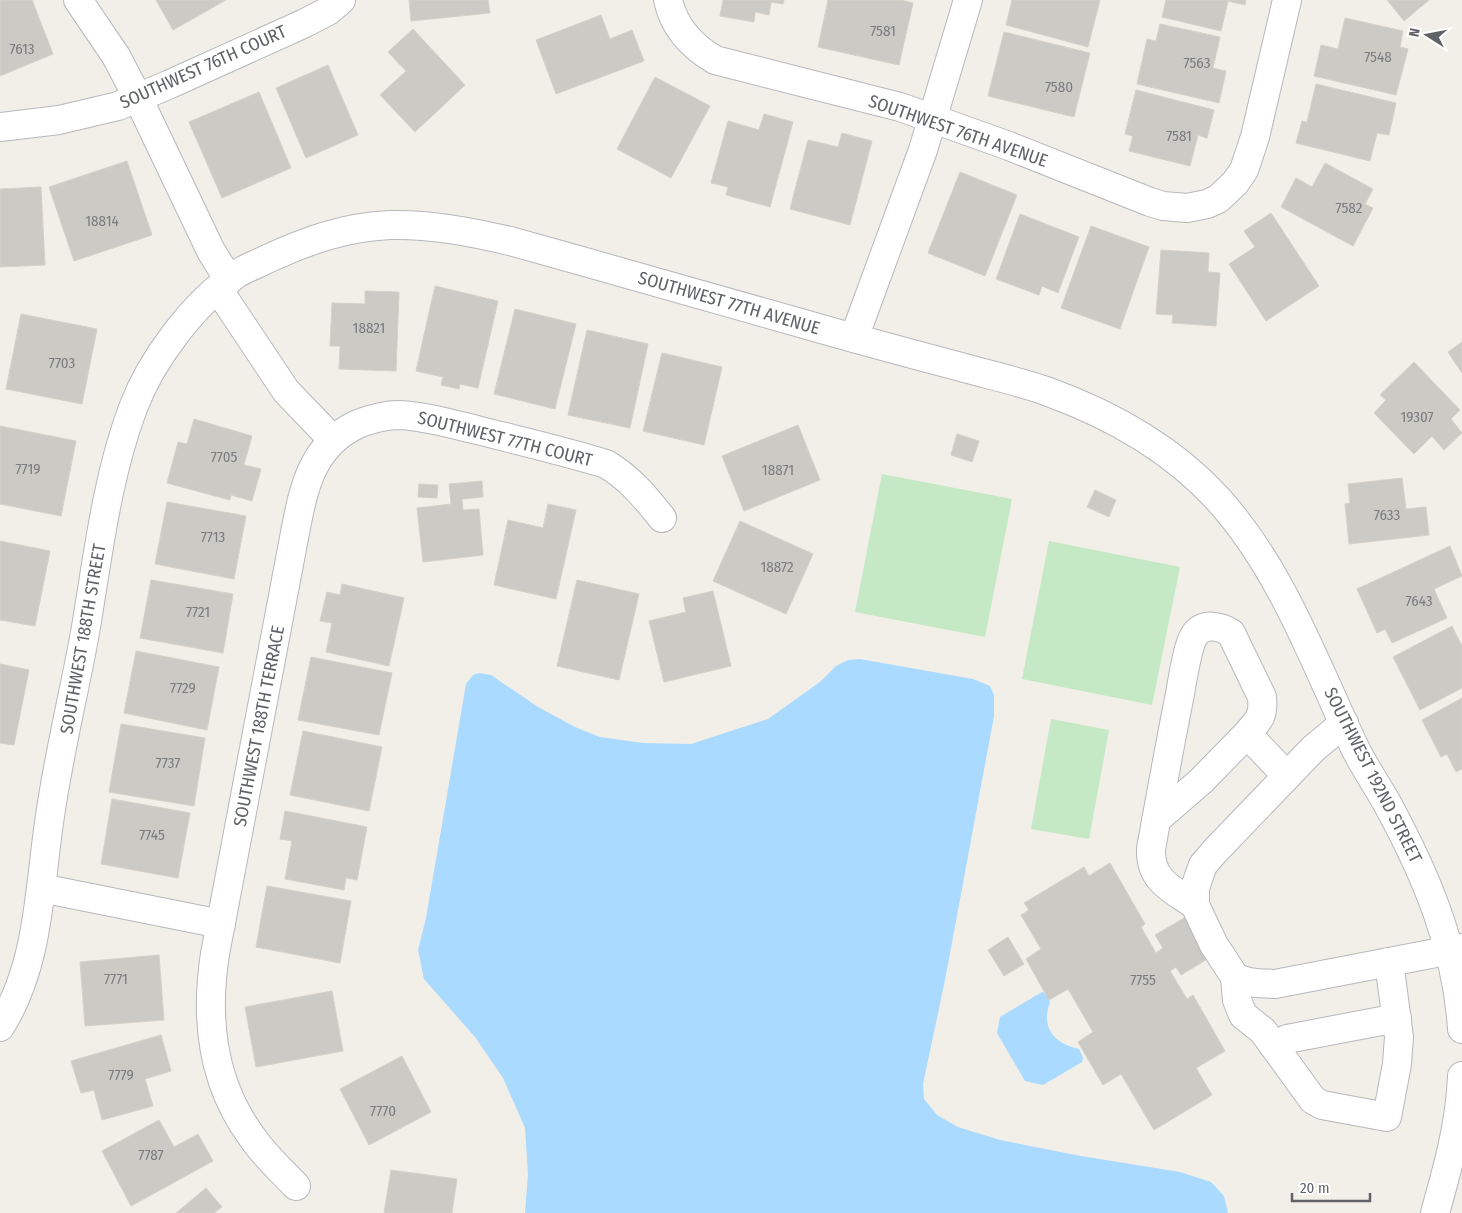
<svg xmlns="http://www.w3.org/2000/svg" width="1462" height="1213" font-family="'Fira Sans Condensed',sans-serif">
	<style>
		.green { fill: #c5e8c5 }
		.water { fill: #aadaff }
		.building { fill: #cccac5; stroke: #d6d1c6 }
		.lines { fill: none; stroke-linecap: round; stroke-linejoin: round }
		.minor-casing { stroke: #b5b8bc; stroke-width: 30 }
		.minor { stroke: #fff; stroke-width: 28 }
		.labels { text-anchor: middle; stroke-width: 5; stroke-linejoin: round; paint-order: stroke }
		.number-label { font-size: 15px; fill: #7a7d7f }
		.street-label { font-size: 18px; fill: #5f6368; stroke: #fff }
	</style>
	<rect width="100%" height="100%" fill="#f1efe8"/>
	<g class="green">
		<path d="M882 474 1012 499 985 637 855 612Z"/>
		<path d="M1049 541 1180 567 1152 705 1022 679Z"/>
		<path d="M1051 719 1109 730 1089 839 1031 829Z"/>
	</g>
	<g class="water">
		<path d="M860 659 973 679 990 686 994 695V716L945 980 923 1084 924 1099 937 1115 958 1127 1000 1140 1081 1156 1180 1172 1211 1182 1224 1196 1228 1213H525L528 1174 525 1128 503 1078 475 1037 424 979 418 950 426 918 466 684 473 675 479 673 491 675 538 707 575 727 600 737 643 743 691 744 768 719 820 682 836 666 848 660Z"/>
		<path d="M1042 992 1046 993 1050 1002C1040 1028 1055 1044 1079 1049L1083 1058 1082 1062 1043 1085 1025 1081 997 1033 1000 1017Z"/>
	</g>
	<g class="building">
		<path d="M0 0H32L53 54 0 76Z"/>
		<path d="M156 0H226L173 30Z"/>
		<path d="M409 0H488L490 13 411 21Z"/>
		<path d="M723 0H784L783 4 771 2 769 15 755 12 754 22 720 16Z"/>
		<path d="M828 0H901L913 3 899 65 818 47Z"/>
		<path d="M1012 0H1100L1088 47 1006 25Z"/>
		<path d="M1166 0H1246L1245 5 1228 1 1221 31 1162 17Z"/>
		<path d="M1387 0H1429L1404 21Z"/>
		<path d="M601 15 610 39 632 30 644 61 556 94 536 40Z"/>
		<path d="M1345 18 1403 31 1400 47 1408 49 1396 95 1314 76 1321 45 1338 49Z"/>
		<path d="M1160 24 1220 37 1213 68 1226 71 1219 103 1137 84 1147 39 1156 41Z"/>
		<path d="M413 29 465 85 415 132 380 95 406 71 388 52Z"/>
		<path d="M1004 32 1090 53 1074 117 988 96Z"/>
		<path d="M328 65 358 135 306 158 276 88Z"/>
		<path d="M655 77 710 106 671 178 617 149Z"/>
		<path d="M1316 84 1396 103 1389 135 1377 133 1370 161 1296 143 1302 121 1307 122Z"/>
		<path d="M1136 90 1214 110 1207 138 1198 135 1190 166 1129 151 1133 136 1125 134Z"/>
		<path d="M259 92 291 168 222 198 189 122Z"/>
		<path d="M764 114 793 122 770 207 726 195 728 187 711 183 728 121 759 130Z"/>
		<path d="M842 133 872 141 850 225 790 209 808 140 838 147Z"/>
		<path d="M127 161 152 235 74 261 49 187Z"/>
		<path d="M1325 163 1373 189 1365 204 1373 208 1353 246 1281 207 1296 178 1312 187Z"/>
		<path d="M960 172 1017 195 985 276 928 253Z"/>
		<path d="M41 187 45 265 0 267V189Z"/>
		<path d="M1271 213 1319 286 1266 321 1229 264 1255 247 1244 231Z"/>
		<path d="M1020 214 1079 237 1058 293 1042 286 1039 295 996 279Z"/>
		<path d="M1091 226 1149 247 1120 329 1061 308Z"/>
		<path d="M1161 250 1209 253 1208 272 1220 273 1216 326 1172 323 1173 315 1156 314Z"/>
		<path d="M435 286 498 301 478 388 460 384 459 389 441 385 443 377 416 371Z"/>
		<path d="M365 291 399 292 396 371 339 369 340 346H330L332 303 365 304Z"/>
		<path d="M515 309 576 324 555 409 494 394Z"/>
		<path d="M21 314 97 329 82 404 6 389Z"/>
		<path d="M587 330 648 344 630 428 568 415Z"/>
		<path d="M1462 342V373L1448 352Z"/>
		<path d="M662 353 722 367 704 445 643 431Z"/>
		<path d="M1414 362 1460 410 1451 419 1462 433 1444 450 1432 436 1414 454 1374 413 1386 400 1380 395Z"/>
		<path d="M194 419 252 436 244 465 261 469 252 501 231 495 230 500 167 483 178 442 187 444Z"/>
		<path d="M798 425 820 480 744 511 722 456Z"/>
		<path d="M0 426 76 441 61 516 0 504Z"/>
		<path d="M957 434 979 441 972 462 951 455Z"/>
		<path d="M1402 478 1406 509 1426 507 1429 535 1349 544 1345 504 1350 503 1348 484Z"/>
		<path d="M482 481 483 497 462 499 463 510 479 509 483 555 423 562 417 508 451 504 449 484Z"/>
		<path d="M419 484 438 485 437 498 418 497Z"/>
		<path d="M1095 490 1116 500 1109 517 1087 507Z"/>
		<path d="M167 502 246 516 234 579 155 564Z"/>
		<path d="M548 504 576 510 556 599 494 585 508 520 543 528Z"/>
		<path d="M740 521 813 554 786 614 713 581Z"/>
		<path d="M0 541 50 551 35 626 0 620Z"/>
		<path d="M1450 546 1462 576 1434 589 1447 618 1392 643 1385 629 1377 633 1357 589Z"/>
		<path d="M151 580 233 594 223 653 140 638Z"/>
		<path d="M577 580 639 594 619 680 557 666Z"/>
		<path d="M342 584 404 598 389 666 326 652 332 623 320 621 327 592 340 595Z"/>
		<path d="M713 591 731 666 664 682 649 621 686 612 683 598Z"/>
		<path d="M1452 626 1462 646V688L1420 710 1393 657Z"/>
		<path d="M136 651 219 667 207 730 124 713Z"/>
		<path d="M311 657 392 673 379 735 298 720Z"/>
		<path d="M0 664 29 670 14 745 0 743Z"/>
		<path d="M1462 698V769L1456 772 1447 754 1441 757 1422 720Z"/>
		<path d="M121 724 205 738 194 806 109 792Z"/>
		<path d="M303 731 382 747 369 811 290 795Z"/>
		<path d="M112 799 190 813 178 878 101 864Z"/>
		<path d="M285 811 367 827 357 880 346 878 344 890 285 879 292 841 280 839Z"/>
		<path d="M1110 863 1145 924 1141 927 1156 953 1163 948 1155 935 1191 914 1214 955 1181 975 1176 967 1170 971 1187 999 1193 995 1225 1051 1196 1068 1212 1095 1154 1130 1121 1074 1103 1085 1078 1042 1093 1032 1068 989 1049 1000 1026 959 1041 949 1021 915 1029 910 1024 903 1084 867 1089 876Z"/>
		<path d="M267 886 351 901 340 963 256 947Z"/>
		<path d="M1008 937 1024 964 1004 976 988 950Z"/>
		<path d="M159 955 164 1020 85 1026 80 962Z"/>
		<path d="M332 991 343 1051 256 1067 245 1007Z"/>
		<path d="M161 1035 171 1071 145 1079 153 1106 102 1120 94 1090 81 1093 71 1061Z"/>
		<path d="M402 1056 431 1112 369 1145 340 1089Z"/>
		<path d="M159 1120 174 1147 198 1134 213 1161 131 1206 102 1151Z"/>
		<path d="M391 1170 457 1179 452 1213H384Z"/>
		<path d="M206 1188 222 1207 214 1213H176Z"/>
	</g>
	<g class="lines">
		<g class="minor-casing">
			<g id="minor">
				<path d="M78 0 116 56 138 98 211 251 229 280"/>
				<path d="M668 0C674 27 691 46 715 60L900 107 1009 146 1150 202 1163 206 1187 208 1207 204 1218 199 1235 183 1244 170 1255 137 1287 0"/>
				<path d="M0 127 59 120 118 106 168 85 305 23 328 11 341 0"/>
				<path d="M218 289 286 391 333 440"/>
				<path d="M854 338 923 150 968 0"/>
				<path d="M1344 723 1313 749 1215 851 1203 865 1199 876 1195 888V905L1214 945 1235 977C1248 984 1261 983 1275 984L1462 948"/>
				<path d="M1156 820 1201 781 1247 734"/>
				<path d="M41 888 221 924"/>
				<path d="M1195 905C1172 889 1150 881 1151 849 1160 799 1169 749 1179 699 1182 684 1187 647 1194 636 1203 622 1220 626 1231 633L1262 697C1264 716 1259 720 1247 734L1287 776"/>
				<path d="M1235 977 1237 1000 1243 1015 1263 1031 1313 1100 1322 1105 1387 1117 1397 1064 1399 1037 1389 962"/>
				<path d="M0 1027C40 964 39 887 50 816 59 752 75 690 86 627 98 555 107 477 133 408 151 360 193 304 235 275 244 269 255 265 265 260 306 241 344 227 390 225 430 224 471 232 510 241 608 268 705 297 804 324 856 339 908 353 961 367 989 375 1018 381 1046 391 1110 414 1170 447 1217 498 1281 568 1314 661 1354 746 1364 767 1377 785 1388 805 1426 875 1457 948 1462 1029"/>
				<path d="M1273 1045 1287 1039 1397 1018"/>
				<path d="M296 1186C281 1170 264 1155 252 1137 212 1083 205 1018 215 954L294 538C303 491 310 446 358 424 371 419 385 415 399 415 425 416 452 424 477 430 520 441 564 451 606 464 630 478 645 497 662 518"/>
				<path d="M1435 1213C1448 1167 1460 1124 1462 1076"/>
			</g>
		</g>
		<use href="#minor" class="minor"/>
	</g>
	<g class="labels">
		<g class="number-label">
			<text x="883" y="36">7581</text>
			<text x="22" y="54">7613</text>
			<text x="1378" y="62">7548</text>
			<text x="1197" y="68">7563</text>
			<text x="1059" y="92">7580</text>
			<text x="1179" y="141">7581</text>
			<text x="1349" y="213">7582</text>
			<text x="102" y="226">18814</text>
			<text x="369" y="333">18821</text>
			<text x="62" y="368">7703</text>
			<text x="1417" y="422">19307</text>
			<text x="224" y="462">7705</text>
			<text x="28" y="474">7719</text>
			<text x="778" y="475">18871</text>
			<text x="1387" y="520">7633</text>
			<text x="213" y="542">7713</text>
			<text x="777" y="572">18872</text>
			<text x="1419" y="606">7643</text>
			<text x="198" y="617">7721</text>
			<text x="183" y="693">7729</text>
			<text x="168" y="768">7737</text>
			<text x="152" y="840">7745</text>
			<text x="116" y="984">7771</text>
			<text x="1143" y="985">7755</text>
			<text x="121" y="1080">7779</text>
			<text x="383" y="1116">7770</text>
			<text x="151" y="1160">7787</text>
		</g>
		<g class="street-label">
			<text transform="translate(203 67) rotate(-24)" y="6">SOUTHWEST 76TH COURT</text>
			<text transform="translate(958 131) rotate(19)" y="6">SOUTHWEST 76TH AVENUE</text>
			<text transform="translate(729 303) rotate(16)" y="6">SOUTHWEST 77TH AVENUE</text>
			<text transform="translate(505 439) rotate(14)" y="6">SOUTHWEST 77TH COURT</text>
			<text transform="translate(83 639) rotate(-80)" y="6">SOUTHWEST 188TH STREET</text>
			<text transform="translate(259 726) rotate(-79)" y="6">SOUTHWEST 188TH TERRACE</text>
			<text transform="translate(1373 775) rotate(63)" y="6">SOUTHWEST 192ND STREET</text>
		</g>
	</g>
	<g transform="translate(1427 35) rotate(281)" stroke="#ffffff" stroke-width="4" paint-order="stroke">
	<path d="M0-4L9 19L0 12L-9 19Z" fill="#5f6368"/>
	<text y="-8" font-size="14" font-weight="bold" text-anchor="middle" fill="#5f6368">N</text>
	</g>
	<path d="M1292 1193v8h78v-8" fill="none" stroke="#5f6368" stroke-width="2.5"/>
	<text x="1300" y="1193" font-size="15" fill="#5f6368" stroke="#ffffff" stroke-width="4" paint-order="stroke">20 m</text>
</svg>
